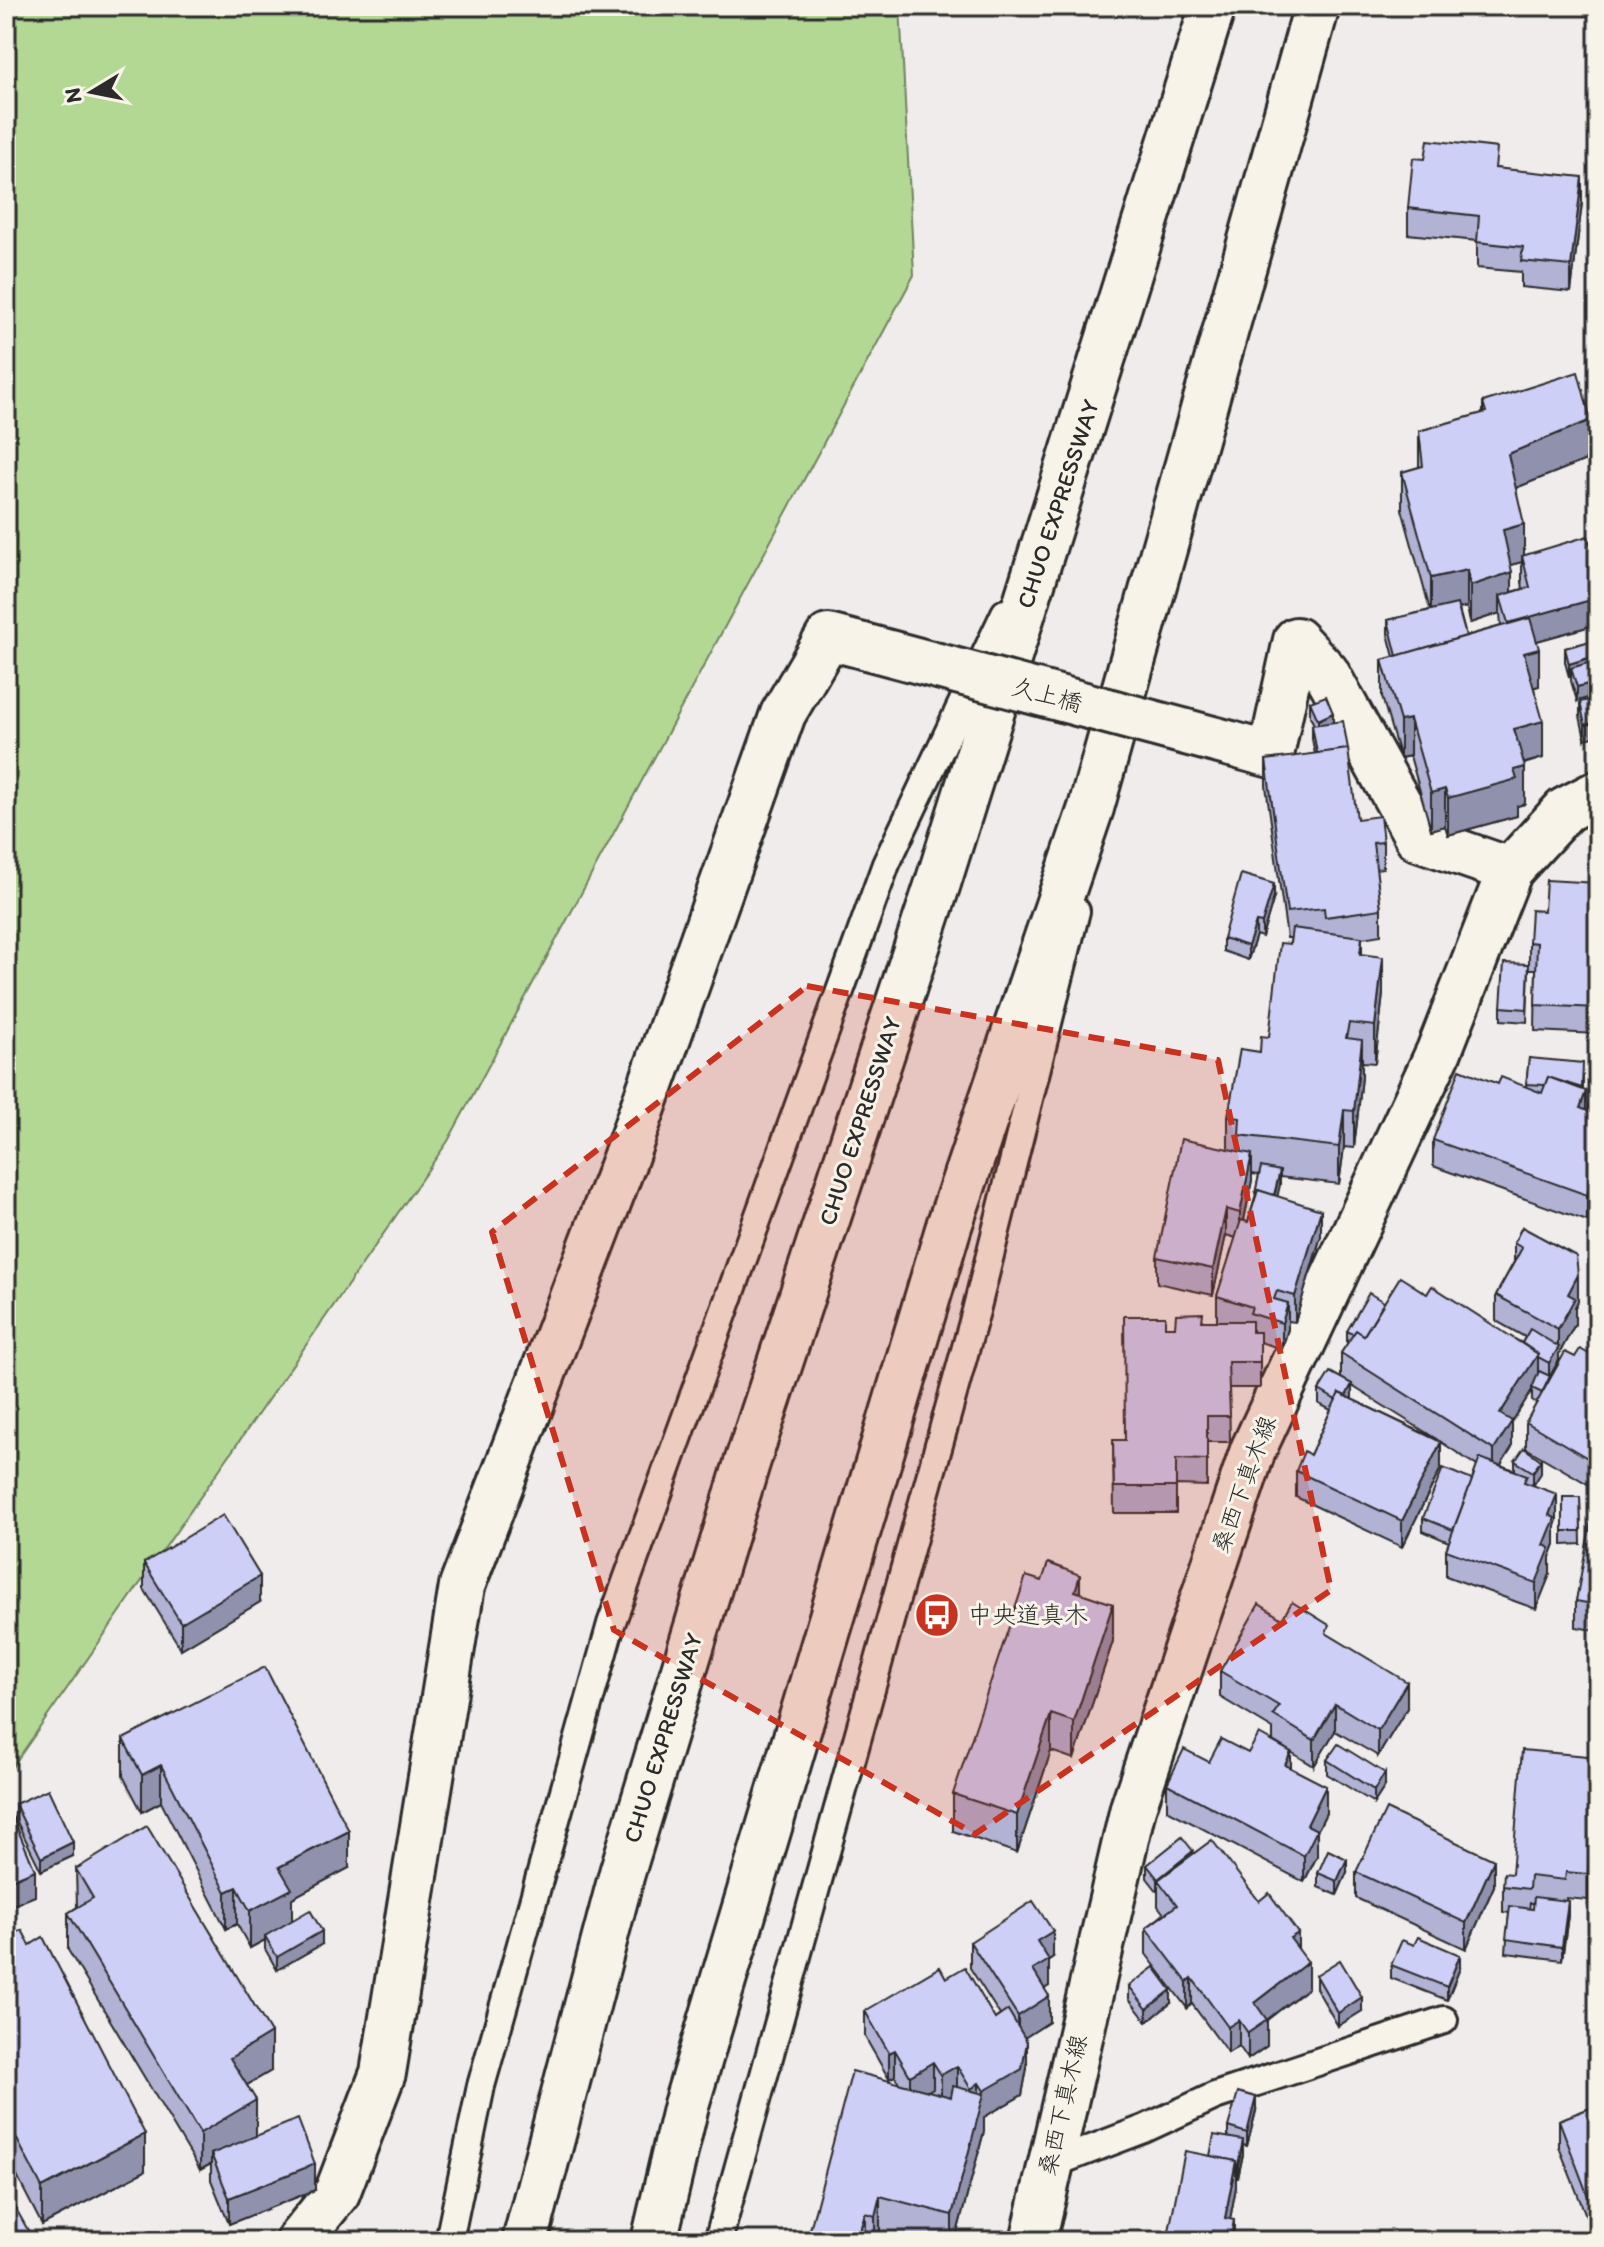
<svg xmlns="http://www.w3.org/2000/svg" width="1604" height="2247" font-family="Itim,'Klee One',sans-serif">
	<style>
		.green { fill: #b3d894; stroke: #6f8260; stroke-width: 2 }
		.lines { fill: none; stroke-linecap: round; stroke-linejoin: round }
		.service-casing { stroke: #2b2b2b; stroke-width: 32 }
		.minor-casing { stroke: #2b2b2b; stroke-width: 50 }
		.secondary-casing { stroke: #2b2b2b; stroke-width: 50 }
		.motorway-casing { stroke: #2b2b2b; stroke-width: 50 }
		.service { stroke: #f7f3e8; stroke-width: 26 }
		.minor { stroke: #f7f3e8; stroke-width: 44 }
		.secondary { stroke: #f7f3e8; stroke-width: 44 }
		.motorway { stroke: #f7f3e8; stroke-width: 44 }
		.minor-bridge-casing { stroke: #2b2b2b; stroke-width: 50; stroke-linecap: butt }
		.minor-bridge { stroke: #f7f3e8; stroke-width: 44 }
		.wall { fill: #b1b2d4; stroke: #2b2b2b; stroke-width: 2; fill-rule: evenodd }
		.shaded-wall { fill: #9091ad; stroke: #2b2b2b; stroke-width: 2 }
		.building { fill: #cecff7; stroke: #2b2b2b; stroke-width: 2 }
		.marked { fill: #c8321e; fill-opacity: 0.2; stroke: #c8321e; stroke-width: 6; stroke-dasharray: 16 10; stroke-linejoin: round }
		.labels { text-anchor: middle; stroke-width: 6; stroke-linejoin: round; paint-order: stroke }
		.street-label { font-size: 24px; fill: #2b2b2b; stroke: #f7f3e8 }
		.poi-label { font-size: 24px; fill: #2b2b2b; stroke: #f7f3e8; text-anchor: start }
	</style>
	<rect width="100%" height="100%" fill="#efeceb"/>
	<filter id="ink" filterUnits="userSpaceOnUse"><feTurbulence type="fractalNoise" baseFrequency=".0125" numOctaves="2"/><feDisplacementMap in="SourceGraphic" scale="16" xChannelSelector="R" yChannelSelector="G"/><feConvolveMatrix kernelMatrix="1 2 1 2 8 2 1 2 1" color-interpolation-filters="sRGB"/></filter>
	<g filter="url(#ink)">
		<path class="green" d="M6 6H900L914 275 448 1141 6 1776Z"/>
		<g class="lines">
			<g class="service-casing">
				<g id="service">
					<path d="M1049 2165 1144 2129 1215 2096 1444 2020"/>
					<path d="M449 2241 481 2086 611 1624 886 864 1005 613"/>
					<path d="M718 2241 976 1311 1076 911"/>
				</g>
			</g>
			<g class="minor-casing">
				<g id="minor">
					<path d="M1231 744 1271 755 1296 640 1326 672 1418 838 1510 870"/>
					<path d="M298 2241 337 2193 383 2073 462 1586 624 1161 783 714 828 637 863 646"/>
				</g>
			</g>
			<g class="secondary-casing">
				<path id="secondary" d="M1033 2241 1133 1808 1253 1450 1439 1051 1510 870 1565 810 1598 793"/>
			</g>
			<g class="motorway-casing">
				<g id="motorway">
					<path d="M525 2241 622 1873 747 1463 938 883 1213 6"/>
					<path d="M654 2241 686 2105 949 1226 1091 808 1317 6"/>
				</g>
			</g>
			<use href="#service" class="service"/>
			<use href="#minor" class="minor"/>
			<use href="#secondary" class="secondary"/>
			<use href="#motorway" class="motorway"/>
			<g class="minor-bridge-casing">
				<path id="minor-bridge" d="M863 646 1231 744"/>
			</g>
			<use href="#minor-bridge" class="minor-bridge"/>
		</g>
		<g class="wall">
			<path d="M1497 168 1582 203 1571 292 1521 287V272L1477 268V241L1408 234V208Z"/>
			<path d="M1483 402 1591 458 1516 488 1524 555 1598 570V624L1537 641 1539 686 1534 687 1543 758 1524 764 1525 804 1517 806V816L1448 835 1445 826 1431 830 1410 756 1400 758 1382 697V660L1394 657 1388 634V620L1430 610 1402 509V472L1419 467V431L1483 413ZM1522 562V582L1523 589 1512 592 1510 565ZM1467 607 1470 623 1500 613 1501 626 1466 636 1459 609Z"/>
			<path d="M1598 639 1577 701 1571 681V676L1569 677 1565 662V648Z"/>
			<path d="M1598 698 1585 739 1580 716V702Z"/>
			<path d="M1310 702 1333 722 1357 819 1383 842V868L1376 869 1381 909V935L1362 938V955L1383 994 1375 1063 1362 1062V1077L1354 1148 1344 1147 1339 1184 1280 1177 1277 1196 1321 1236 1295 1322 1288 1321V1329L1282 1349 1260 1342V1388H1229L1230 1442H1207V1486L1176 1485V1513H1114L1113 1440H1125L1165 1327H1175L1203 1321H1217V1296L1236 1238 1226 1235 1213 1295 1157 1283V1257L1228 1149V1116L1260 1052 1269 1037 1291 938H1287L1266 786V760L1315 754 1312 739V725H1314L1310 716ZM1252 1174 1259 1175 1255 1198 1248 1222 1244 1221 1252 1180Z"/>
			<path d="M1598 883V1034L1535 1031 1536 969H1529L1527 1022 1501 1020V1007L1529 964V942L1544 911Z"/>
			<path d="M1274 897 1262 937 1256 935 1248 960 1223 951V938Z"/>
			<path d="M1529 1058 1583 1076V1089L1586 1111 1598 1115V1191L1587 1221 1433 1166V1140L1498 1084 1526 1087Z"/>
			<path d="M1522 1227 1578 1301 1575 1307V1324L1559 1354V1360L1550 1376V1381L1575 1357 1598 1359V1490L1526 1448V1422L1537 1404 1532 1401V1390L1512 1422V1447L1500 1465 1515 1470V1461L1541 1473 1533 1485 1557 1520 1555 1526V1544L1550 1557V1574L1536 1609 1446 1576V1550L1449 1542 1423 1531V1518L1472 1480 1477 1466 1441 1442V1468L1402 1547 1296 1497V1471L1310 1455 1331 1410 1319 1404V1390L1341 1378V1353L1347 1344V1331L1384 1302 1427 1294 1522 1343 1525 1337 1496 1321V1295L1514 1262V1243ZM1352 1386 1438 1440 1351 1399Z"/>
			<path d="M1563 1497H1580L1581 1544 1563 1545Z"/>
			<path d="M1598 1500V1631L1576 1627V1601Z"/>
			<path d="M144 1563 260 1602 181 1649 144 1589Z"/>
			<path d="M1080 1593 1113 1641 1074 1759 1051 1751 1017 1853 953 1831V1794Z"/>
			<path d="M1282 1619 1329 1636 1407 1708 1378 1756 1335 1731 1314 1766 1273 1741V1729L1220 1697V1671Z"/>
			<path d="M1593 1644H1598V1698L1593 1670Z"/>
			<path d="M123 1739 349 1868 292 1898V1920L322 1944 277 1970 265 1949V1940L250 1948 237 1924 226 1929 161 1802 142 1812 123 1776Z"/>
			<path d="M1248 1753 1291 1768 1326 1813 1317 1831V1856L1304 1882 1167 1810V1784L1209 1762Z"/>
			<path d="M1598 1757V1837L1594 1836 1588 1900 1566 1898 1568 1915 1562 1960 1506 1953 1509 1913 1503 1912V1886ZM1530 1903H1534L1533 1909H1529Z"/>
			<path d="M1327 1760 1385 1786 1374 1803 1327 1774Z"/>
			<path d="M15 1804 73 1856 41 1871 15 1818Z"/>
			<path d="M1193 1854 1259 1901 1298 1948 1308 1988 1267 2020V2046L1248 2059 1239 2046 1228 2053 1192 2004 1187 2008 1146 1954V1928L1164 1914 1158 1906V1892L1147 1878V1865Z"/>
			<path d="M76 1869 271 2071 247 2085 256 2136 315 2190 229 2224 211 2180V2164L200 2170 68 1950V1913L77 1907Z"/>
			<path d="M1347 1872 1337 1895 1318 1887V1873Z"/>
			<path d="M1356 1872 1494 1886 1466 1949 1356 1898Z"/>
			<path d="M6 1939 30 1945 145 2171 42 2225 6 2155Z"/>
			<path d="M970 1942 1053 1957 1049 1960V1986L1044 1989 1049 2022 1024 2038 1027 2068 1022 2095 984 2117V2131L955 2241H911L880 2233 878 2241H807L899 2083 895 2076 889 2079 865 2037V2011L946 1978 995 2019 1000 2015 970 1968Z"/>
			<path d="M1391 1965 1460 1968 1447 2000 1391 1978Z"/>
			<path d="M1316 1975 1362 2011 1338 2026 1316 1988Z"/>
			<path d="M1129 1986 1171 2003 1147 2022 1129 1999Z"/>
			<path d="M1598 2105V2241H1596L1559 2147V2120Z"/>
			<path d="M1256 2111 1247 2146 1243 2145V2154L1238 2178H1236V2187L1230 2219 1234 2241 1210 2156 1228 2137V2127Z"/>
		</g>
		<g class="shaded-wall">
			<path d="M1582 177V203L1571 292V266Z"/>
			<path d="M1591 420V458L1508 491V454Z"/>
			<path d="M1524 524V561L1522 556V562L1503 567V530Z"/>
			<path d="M1467 570V607L1431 615V578Z"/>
			<path d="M1512 572V609L1500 596V613L1470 623V586Z"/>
			<path d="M1598 598V624L1508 649V623Z"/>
			<path d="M1539 649V686L1524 690V653Z"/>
			<path d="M1598 655V669L1571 668V676L1569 677V664Z"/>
			<path d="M1598 681V695L1577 701V687Z"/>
			<path d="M1333 713V726L1318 733V720Z"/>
			<path d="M1410 719V756L1400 758V721Z"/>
			<path d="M1543 721V758L1514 766V729Z"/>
			<path d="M1598 722V736L1585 739V725Z"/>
			<path d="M1525 767V804L1517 806V816L1448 835V798L1514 770Z"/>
			<path d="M1445 789V826L1431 830V793Z"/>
			<path d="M1274 884V897L1262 937V923Z"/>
			<path d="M1256 922V935L1248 960V946Z"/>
			<path d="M1383 957V994L1375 1063V1026Z"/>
			<path d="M1362 1040V1077L1354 1148V1111Z"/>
			<path d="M1586 1091V1117L1580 1108Z"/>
			<path d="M1344 1110V1147L1339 1184V1147Z"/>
			<path d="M1252 1154V1180L1240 1239V1213Z"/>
			<path d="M1598 1165V1191L1587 1221V1195Z"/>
			<path d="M1280 1171V1185L1274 1211V1198Z"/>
			<path d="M1226 1209V1235L1213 1295V1269Z"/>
			<path d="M1321 1210V1236L1295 1322V1296Z"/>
			<path d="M1578 1275V1301L1575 1307V1324L1559 1354V1360L1550 1376V1390L1542 1393 1549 1377V1363L1558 1348V1329L1568 1294Z"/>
			<path d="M1288 1303V1329L1282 1349V1323Z"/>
			<path d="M1538 1354V1380L1532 1388V1390L1512 1422V1447L1494 1476V1450L1500 1414Z"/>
			<path d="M1352 1384V1398L1342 1417V1403Z"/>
			<path d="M1441 1442V1468L1402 1547V1521Z"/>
			<path d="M1541 1460V1473L1533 1486V1472Z"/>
			<path d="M1557 1494V1520L1555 1526V1544L1550 1557V1574L1536 1609V1583L1549 1515Z"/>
			<path d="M1080 1575V1612L1075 1591Z"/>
			<path d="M260 1576V1602L181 1649V1623Z"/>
			<path d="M1113 1604V1641L1074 1759V1722Z"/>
			<path d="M1407 1682V1708L1378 1756V1730Z"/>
			<path d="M1335 1704V1731L1314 1766V1740Z"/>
			<path d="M1051 1714V1751L1017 1853V1815Z"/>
			<path d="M1291 1752V1779L1285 1765Z"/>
			<path d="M161 1765V1802L142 1812V1775Z"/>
			<path d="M1385 1773V1786L1374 1803V1790Z"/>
			<path d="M1326 1786V1813L1317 1831V1856L1304 1882V1856L1307 1825Z"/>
			<path d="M1594 1810V1836L1588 1900V1874Z"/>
			<path d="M349 1831V1868L292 1898V1926L265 1936V1940L250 1948V1911L279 1867Z"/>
			<path d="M73 1842V1856L41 1871V1858Z"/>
			<path d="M1193 1851V1864L1158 1880V1893V1879Z"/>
			<path d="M1347 1859V1872L1337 1895V1881Z"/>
			<path d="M1494 1860V1886L1466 1949V1923Z"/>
			<path d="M35 1870V1896L6 1908V1882Z"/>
			<path d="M237 1887V1924L226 1929V1892Z"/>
			<path d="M1568 1901V1915L1562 1960V1947Z"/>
			<path d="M322 1931V1944L277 1970V1957Z"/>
			<path d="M1053 1931V1957L1049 1960V1986L1033 1996V1970L1037 1941Z"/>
			<path d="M1298 1933V1959L1290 1938Z"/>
			<path d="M1460 1955V1968L1447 2000V1987Z"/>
			<path d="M1308 1962V1988L1264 2022 1267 2020V2046L1248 2059V2033L1255 2003Z"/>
			<path d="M1192 1978V2004L1187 2008V1982Z"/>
			<path d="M1171 1990V2003L1147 2022V2009Z"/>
			<path d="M1049 1996V2022L1018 2042V2016Z"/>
			<path d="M1362 1997V2011L1338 2026V2013Z"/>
			<path d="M1239 2020V2046L1228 2053V2027Z"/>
			<path d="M271 2033V2071L230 2095V2058Z"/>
			<path d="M1027 2042V2068L1022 2095 984 2117V2131L955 2241H952V2215L984 2091Z"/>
			<path d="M895 2050V2076L889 2079V2053Z"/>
			<path d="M933 2062V2088L910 2102V2076Z"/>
			<path d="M957 2066V2093L941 2101V2075Z"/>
			<path d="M979 2083V2109L971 2115V2089Z"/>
			<path d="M1256 2097V2111L1247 2146V2133Z"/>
			<path d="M256 2100V2138L211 2154V2164L200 2170V2133Z"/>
			<path d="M145 2134V2171L42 2225V2188Z"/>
			<path d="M1243 2140V2154L1238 2178V2165Z"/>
			<path d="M1236 2161V2187L1226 2241 1225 2218Z"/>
			<path d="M315 2164V2190L229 2224V2198Z"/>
			<path d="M880 2196V2233L878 2241H875V2216Z"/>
			<path d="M865 2213V2241H857Z"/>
			<path d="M1598 2216V2241H1596V2217Z"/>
			<path d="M1234 2220V2241H1230Z"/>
		</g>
		<g class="building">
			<path d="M1428 140 1497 148 1495 168 1582 177 1571 266 1521 261 1523 247 1477 242 1479 216 1408 208 1413 158 1425 159Z"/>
			<path d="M1578 372 1591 420 1508 454 1524 524 1503 530 1512 572 1470 586 1467 570 1431 578 1402 472 1423 466 1419 431 1486 412 1483 402Z"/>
			<path d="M1588 536 1598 570V598L1508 623 1500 596 1530 587 1522 556Z"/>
			<path d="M1457 604 1466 636 1397 656 1388 620Z"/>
			<path d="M1530 618 1539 649 1524 653 1543 721 1514 729 1525 767 1514 770 1517 779 1448 798 1445 789 1431 793 1410 719 1400 721 1382 660Z"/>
			<path d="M1598 639V655L1569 664 1565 648Z"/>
			<path d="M1598 660V681L1577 687 1571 668Z"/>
			<path d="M1326 696 1333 713 1318 720 1310 702Z"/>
			<path d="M1598 698V722L1585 725 1580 702Z"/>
			<path d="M1343 721 1348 749 1317 753 1312 725Z"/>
			<path d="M1348 749 1357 819 1380 816 1383 842 1373 843 1381 909 1325 917 1324 908 1287 912 1266 760Z"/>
			<path d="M1241 874 1274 884 1262 923 1256 922 1248 946 1223 938Z"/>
			<path d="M1546 880 1598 883V1008L1535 1005 1537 943 1529 942 1531 910 1544 911Z"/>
			<path d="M1292 928 1362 937 1360 954 1383 957 1375 1026 1349 1023 1346 1038 1362 1040 1354 1111 1344 1110 1339 1147 1239 1135 1240 1118 1228 1116 1240 1049 1260 1052 1261 1036 1269 1037 1280 943 1290 944Z"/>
			<path d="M1504 963 1529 964 1527 1009 1501 1007Z"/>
			<path d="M1529 1058 1583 1063 1582 1088 1548 1077 1545 1085 1526 1084Z"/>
			<path d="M1460 1069 1498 1084 1501 1077 1542 1093 1548 1077 1586 1091 1580 1108 1598 1115V1165L1587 1195 1433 1140Z"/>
			<path d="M1181 1139 1252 1154 1240 1213 1226 1209 1213 1269 1157 1257Z"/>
			<path d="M1261 1167 1280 1171 1274 1195 1258 1190 1257 1194 1255 1193Z"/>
			<path d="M1258 1190 1321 1210 1295 1296 1277 1291 1274 1299 1288 1303 1282 1323 1250 1313 1252 1307 1217 1296 1241 1220 1248 1222Z"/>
			<path d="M1522 1227 1576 1256 1578 1275 1568 1294 1575 1298 1558 1329 1496 1295 1522 1248 1514 1243Z"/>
			<path d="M1400 1277 1427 1294 1432 1286 1538 1354 1500 1414 1512 1421 1494 1450 1341 1353 1356 1330 1364 1335Z"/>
			<path d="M1369 1293 1384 1302 1364 1335 1356 1330 1353 1334 1347 1331Z"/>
			<path d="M1203 1313 1202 1321H1252V1332H1260V1362H1228L1230 1416H1207V1460L1176 1459V1487H1114L1113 1440H1125L1124 1316H1165V1327H1175L1176 1314Z"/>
			<path d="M1530 1329 1559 1347 1549 1363 1538 1357V1354L1522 1343Z"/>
			<path d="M1580 1349 1598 1359V1464L1526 1422 1565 1352 1575 1357Z"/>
			<path d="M1539 1371 1550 1376 1542 1393 1532 1388Z"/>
			<path d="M1330 1372 1352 1384 1346 1396 1339 1393 1336 1400 1319 1390Z"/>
			<path d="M1339 1393 1441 1442 1402 1521 1296 1471 1304 1451 1310 1455Z"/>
			<path d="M1524 1448 1541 1460 1533 1472 1515 1461Z"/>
			<path d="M1480 1458 1527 1475 1524 1482 1557 1494 1549 1515 1555 1518 1544 1545 1550 1548 1536 1583 1446 1550Z"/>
			<path d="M1443 1468 1472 1480 1453 1530 1423 1518Z"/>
			<path d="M1563 1497H1580L1581 1531H1563Z"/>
			<path d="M1595 1499 1598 1500V1605L1576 1601Z"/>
			<path d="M223 1515 260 1576 181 1623 144 1563Z"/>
			<path d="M1048 1563 1080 1575 1075 1591 1113 1604 1074 1722 1051 1714 1017 1815 953 1794 1026 1576 1042 1581Z"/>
			<path d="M1292 1602 1329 1625 1326 1633 1407 1682 1378 1730 1335 1704 1314 1740 1273 1715 1279 1706 1220 1671 1259 1604 1282 1619Z"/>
			<path d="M1593 1644H1598V1672Z"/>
			<path d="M265 1667 349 1831 279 1867 292 1889 250 1911 237 1887 226 1892 161 1765 142 1775 123 1739Z"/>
			<path d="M1259 1734 1291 1752 1285 1765 1326 1786 1307 1825 1317 1830 1304 1856 1167 1784 1184 1749 1209 1762 1221 1739 1248 1753Z"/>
			<path d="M1338 1744 1385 1773 1374 1790 1327 1760Z"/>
			<path d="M1522 1750 1598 1757V1811L1594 1810 1588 1874 1566 1872 1565 1880 1530 1876 1529 1889 1503 1886 1504 1873 1512 1874Z"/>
			<path d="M48 1789 73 1842 41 1858 15 1804Z"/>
			<path d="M6 1802 35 1870 6 1882Z"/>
			<path d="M1386 1809 1494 1860 1466 1923 1356 1872Z"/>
			<path d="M147 1826 271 2033 230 2058 256 2100 200 2133 68 1913 93 1898 76 1869Z"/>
			<path d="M1182 1837 1193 1851 1158 1879 1147 1865Z"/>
			<path d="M1212 1840 1259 1901 1269 1893 1298 1933 1290 1938 1308 1962 1255 2003 1267 2020 1248 2033 1239 2020 1228 2027 1192 1978 1187 1982 1146 1928 1177 1905 1158 1880Z"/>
			<path d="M1328 1850 1347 1859 1337 1881 1318 1873Z"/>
			<path d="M1534 1897 1568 1901 1562 1947 1506 1939 1510 1906 1533 1909Z"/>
			<path d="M1033 1901 1053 1931 1037 1941 1049 1960 1033 1970 1049 1996 1018 2016 970 1942Z"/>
			<path d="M310 1910 322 1931 277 1957 265 1936Z"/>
			<path d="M22 1930 30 1945 43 1937 145 2134 42 2188 6 2118V1939Z"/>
			<path d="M1418 1937 1460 1955 1447 1987 1391 1965 1402 1940 1414 1945Z"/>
			<path d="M1340 1960 1362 1997 1338 2013 1316 1975Z"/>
			<path d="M940 1967 946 1978 965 1967 995 2019 1008 2010 1027 2042 1022 2069 984 2091 979 2083 971 2089 957 2066 941 2075 933 2062 910 2076 895 2050 889 2053 865 2011Z"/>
			<path d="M1154 1967 1171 1990 1147 2009 1129 1986Z"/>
			<path d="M852 2071 951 2097 953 2086 984 2094 952 2215 880 2196 875 2216 865 2213 857 2241H807Z"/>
			<path d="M1238 2092 1256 2097 1247 2133 1228 2127Z"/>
			<path d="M1598 2105V2216L1596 2217 1559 2120Z"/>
			<path d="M298 2119 315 2164 229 2198 211 2154Z"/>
			<path d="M1214 2135 1243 2140 1238 2165 1236 2164V2161L1210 2156Z"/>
			<path d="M1185 2151 1236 2161 1225 2218 1234 2220 1230 2241H1167Z"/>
			<path d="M6 2191 34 2241H6Z"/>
		</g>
	</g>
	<path class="marked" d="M807 986 1218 1060 1331 1590 975 1834 614 1630 492 1232Z"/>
	<defs>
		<g id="bus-disc" transform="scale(2.3)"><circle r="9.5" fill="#c8321e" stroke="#f7f3e8"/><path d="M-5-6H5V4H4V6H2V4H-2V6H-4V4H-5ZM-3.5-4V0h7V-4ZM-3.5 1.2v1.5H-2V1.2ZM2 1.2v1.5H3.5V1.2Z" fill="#fff"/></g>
	</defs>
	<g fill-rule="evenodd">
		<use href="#bus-disc" x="937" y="1615"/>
	</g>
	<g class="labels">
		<g class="street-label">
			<text transform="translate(1058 504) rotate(-72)" y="8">CHUO EXPRESSWAY</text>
			<text transform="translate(1047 695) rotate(15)" y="8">久上橋</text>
			<text transform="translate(860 1121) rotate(-72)" y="8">CHUO EXPRESSWAY</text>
			<text transform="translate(1244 1484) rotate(-70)" y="8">桑西下真木線</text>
			<text transform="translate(663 1738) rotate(-73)" y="8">CHUO EXPRESSWAY</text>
			<text transform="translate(1063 2105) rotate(-77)" y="8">桑西下真木線</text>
		</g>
		<g class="poi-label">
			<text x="968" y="1623">中央道真木</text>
		</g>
	</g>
	<rect width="1604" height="2247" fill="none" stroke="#f7f3e8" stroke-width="32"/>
	<rect x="16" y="16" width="1572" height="2215" fill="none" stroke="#2b2b2b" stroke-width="3" filter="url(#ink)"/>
	<g transform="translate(92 92) rotate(260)" stroke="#f7f3e8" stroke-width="6" paint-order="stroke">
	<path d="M0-6L14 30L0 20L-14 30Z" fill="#2b2b2b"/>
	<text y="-12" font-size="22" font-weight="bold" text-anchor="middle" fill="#2b2b2b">N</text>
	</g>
</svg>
